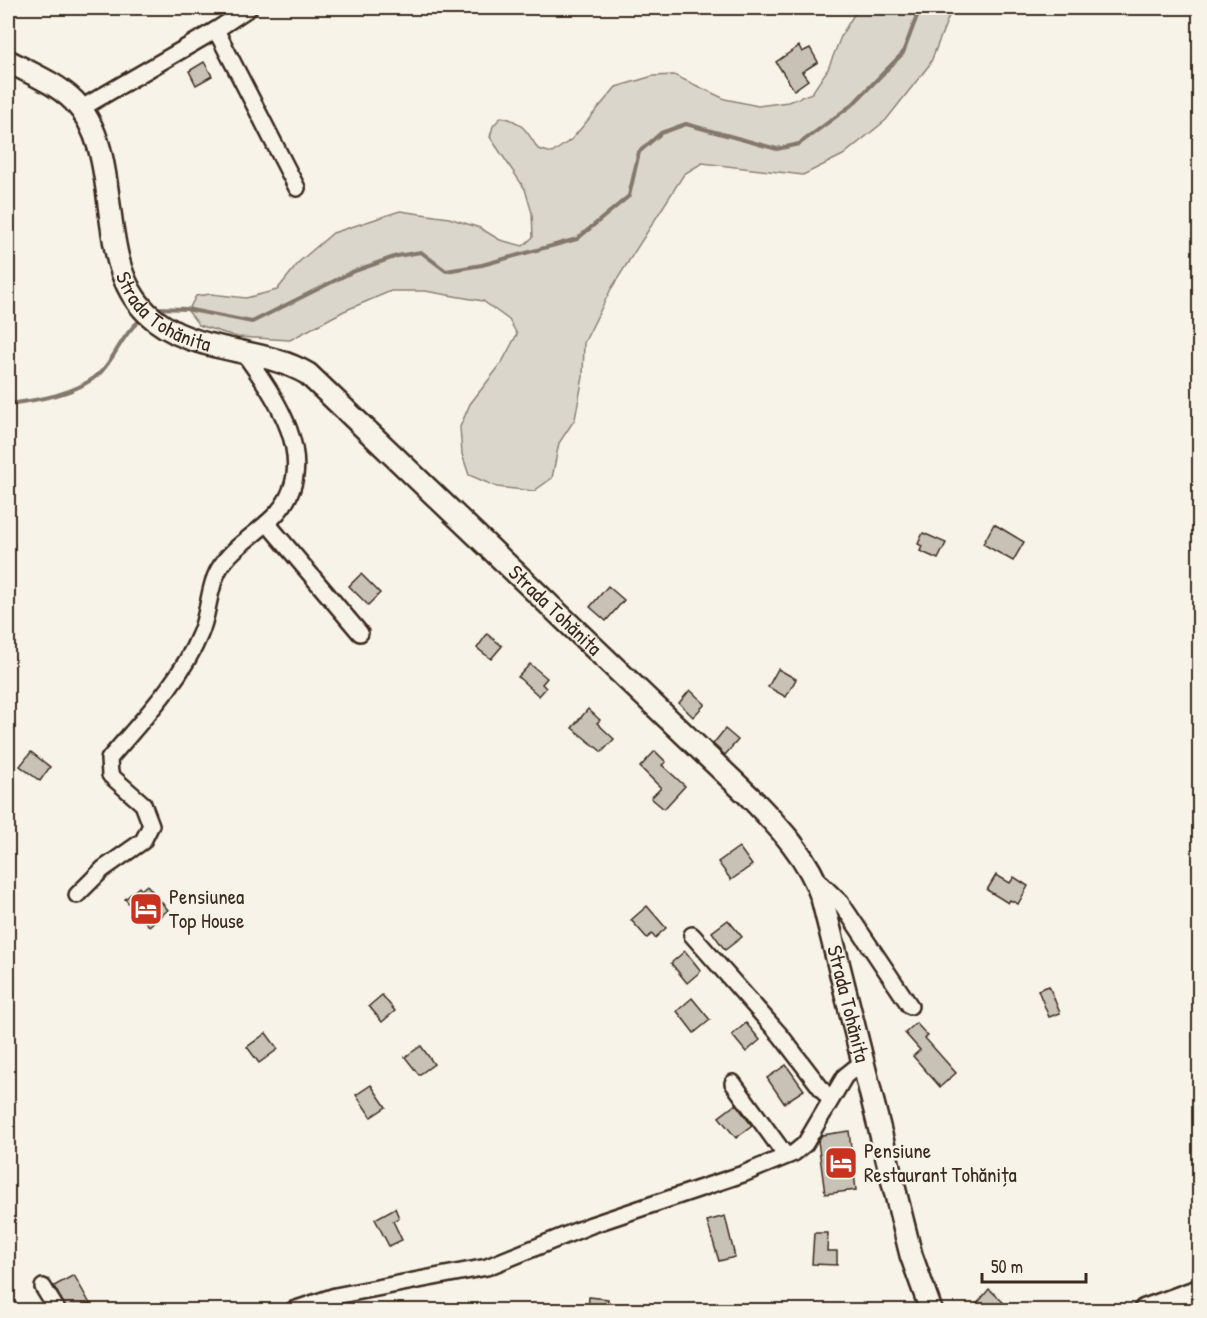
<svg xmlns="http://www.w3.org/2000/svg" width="1207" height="1318" font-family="'Patrick Hand',sans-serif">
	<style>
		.green { fill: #dbd6cb; stroke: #8b8074; stroke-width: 1.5 }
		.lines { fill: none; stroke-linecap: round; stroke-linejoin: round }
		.stream { stroke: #84786c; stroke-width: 4 }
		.building { fill: #c8c1b6; stroke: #3b2a1e; stroke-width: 1.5 }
		.street-casing { stroke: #3b2a1e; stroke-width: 20 }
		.secondary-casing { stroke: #3b2a1e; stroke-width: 26 }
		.street { stroke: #f7f3e8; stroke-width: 15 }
		.secondary { stroke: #f7f3e8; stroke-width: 21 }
		.labels { text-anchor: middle; stroke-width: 5; stroke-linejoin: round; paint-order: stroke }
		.street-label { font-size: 21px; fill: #3b2a1e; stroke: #f7f3e8 }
		.poi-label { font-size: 21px; fill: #3b2a1e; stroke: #f7f3e8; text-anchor: start }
	</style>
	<rect width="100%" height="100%" fill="#f7f3e8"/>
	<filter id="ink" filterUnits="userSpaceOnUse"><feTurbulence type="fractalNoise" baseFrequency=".0167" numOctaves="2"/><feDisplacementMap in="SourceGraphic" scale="12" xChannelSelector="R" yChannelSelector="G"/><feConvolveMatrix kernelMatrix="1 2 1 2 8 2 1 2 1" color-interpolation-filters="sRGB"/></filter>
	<g filter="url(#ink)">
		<path class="green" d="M858 8H952L930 64 886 120 843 155 803 175 702 163 684 174 611 289 584 343 583 377 575 419 559 443 552 478 534 491 497 487 469 475 462 454 460 427 470 404 501 364 517 334 509 320 483 301 425 291H391L344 311 290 340 237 337 199 325 188 311 196 296 211 294 246 298 277 290 300 261 333 233 400 211 449 218 480 228 500 240 523 246 533 237 532 213 525 189 490 137 493 126 501 117C521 120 528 132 538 149L552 153 572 139 616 87 653 76 674 75 725 99 758 106 788 102 812 93 828 69 842 34Z"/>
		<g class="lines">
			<g class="stream">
				<path d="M156 308 186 309 252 322 352 272 397 256 421 252 446 271 482 265 577 239 629 196 639 152 661 133 686 124 777 149 799 144 853 104 903 53 920 8"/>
				<path d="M8 404C38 400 75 395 99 374 115 359 121 336 138 322"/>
				<path d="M1195 1134 1200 1130"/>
			</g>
		</g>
		<g class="building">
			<path d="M799 46 802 52 810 48 818 62 802 72 808 80 794 90 776 62Z"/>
			<path d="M204 62 212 76 196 85 189 71Z"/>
			<path d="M994 524 1024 542 1013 561 983 544Z"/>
			<path d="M923 533 946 543 938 559 920 551 922 546 918 544Z"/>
			<path d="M361 574 380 593 368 605 349 586Z"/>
			<path d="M608 586 624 600 606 621 590 607Z"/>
			<path d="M487 634 502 646 491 659 477 648Z"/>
			<path d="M530 664 547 678 542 684 546 688 539 696 518 677Z"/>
			<path d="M778 669 796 679 786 697 768 687Z"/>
			<path d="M690 690 705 704 693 717 679 703Z"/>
			<path d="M588 709 600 720 597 723 614 739 602 752 572 728Z"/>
			<path d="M725 729 738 740 725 755 713 744Z"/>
			<path d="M655 751 666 762 662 765 685 786 664 809 651 798 661 788 640 767Z"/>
			<path d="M31 752 50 767 40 781 20 766Z"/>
			<path d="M739 847 752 865 731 880 718 862Z"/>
			<path d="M996 875 1010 883 1014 877 1028 886 1018 904 1010 900 1008 903 987 890Z"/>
			<path d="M147 885 168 910 149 926 125 899 139 887 141 890Z"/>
			<path d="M647 906 666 928 655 938 652 934 647 938 631 920Z"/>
			<path d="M728 920 742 937 725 950 712 932Z"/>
			<path d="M685 951 701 971 687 983 671 963Z"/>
			<path d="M1049 986 1060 1013 1049 1017 1038 990Z"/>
			<path d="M382 995 395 1011 382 1022 369 1006Z"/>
			<path d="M692 998 710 1020 694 1033 677 1011Z"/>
			<path d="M746 1023 760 1040 746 1052 732 1035Z"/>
			<path d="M916 1023 928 1036 925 1038 956 1073 940 1087 913 1056 920 1050 905 1033Z"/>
			<path d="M266 1033 278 1049 259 1063 247 1047Z"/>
			<path d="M421 1046 434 1064 419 1075 405 1057Z"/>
			<path d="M786 1065 804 1090 784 1103 767 1078Z"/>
			<path d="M371 1085 386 1107 371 1117 356 1095Z"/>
			<path d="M736 1104 752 1126 736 1138 719 1117Z"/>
			<path d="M849 1131 856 1190 825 1194 818 1141 822 1135Z"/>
			<path d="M395 1208 399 1218 393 1221 402 1240 389 1246 375 1219Z"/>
			<path d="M725 1216 735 1257 719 1261 707 1221Z"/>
			<path d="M814 1233H828L827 1251H837V1265L812 1264Z"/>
			<path d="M74 1275 94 1311H67L54 1286Z"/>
			<path d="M989 1289 1003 1302 996 1311H982L976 1305Z"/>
			<path d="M589 1297 608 1299 607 1311H588Z"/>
		</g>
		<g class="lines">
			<g class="street-casing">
				<g id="street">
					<path d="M216 30 297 188"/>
					<path d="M80 109 216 30 249 8"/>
					<path d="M267 523 360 633"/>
					<path d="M816 879 841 903 910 1006"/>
					<path d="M77 895 103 869 143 841 151 825 143 804 110 775 109 759C141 721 181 681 200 634 209 614 208 588 219 569 233 545 261 532 278 512 322 461 274 395 243 352"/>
					<path d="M692 935 781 1036 830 1100"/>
					<path d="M733 1083 786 1156"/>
					<path d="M43 1287 57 1310"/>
					<path d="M293 1310 335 1296 487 1267 591 1225 743 1174 794 1153 805 1144 845 1076 855 1068 865 1066"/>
				</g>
			</g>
			<g class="secondary-casing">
				<g id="secondary">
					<path id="s1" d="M8 61C30 73 56 83 74 101 126 155 92 260 147 313 190 355 259 345 308 374L750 797C779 827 809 858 822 898L911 1255 931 1310"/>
					<path d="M1145 1310 1200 1290"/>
				</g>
			</g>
			<use href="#street" class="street"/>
			<use href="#secondary" class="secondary"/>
		</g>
	</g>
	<defs>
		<g id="hotel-square" transform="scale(1.725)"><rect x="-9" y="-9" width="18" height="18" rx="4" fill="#c8321e" stroke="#f7f3e8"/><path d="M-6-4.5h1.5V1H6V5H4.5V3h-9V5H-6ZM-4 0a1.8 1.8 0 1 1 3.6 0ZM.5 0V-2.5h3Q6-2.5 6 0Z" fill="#fff"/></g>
	</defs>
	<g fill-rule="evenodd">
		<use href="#hotel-square" x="146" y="909"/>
		<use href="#hotel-square" x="841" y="1163"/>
	</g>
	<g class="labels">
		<g class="street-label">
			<text dy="7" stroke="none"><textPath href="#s1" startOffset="318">Strada Tohănița</textPath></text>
			<text dy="7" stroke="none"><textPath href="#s1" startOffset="822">Strada Tohănița</textPath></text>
			<text dy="7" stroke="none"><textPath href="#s1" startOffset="1326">Strada Tohănița</textPath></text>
		</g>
		<g class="poi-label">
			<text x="169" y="904">Pensiunea<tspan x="169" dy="24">Top House</tspan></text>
			<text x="864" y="1158">Pensiune<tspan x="864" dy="24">Restaurant Tohănița</tspan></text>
		</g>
	</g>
	<rect width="1207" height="1318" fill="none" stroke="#f7f3e8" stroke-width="30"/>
	<rect x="15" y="15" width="1177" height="1288" fill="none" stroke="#3b2a1e" stroke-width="2" filter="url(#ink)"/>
	<path d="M982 1273v9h104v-9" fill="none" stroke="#3b2a1e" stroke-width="3"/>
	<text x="991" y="1273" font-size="18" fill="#3b2a1e" stroke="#f7f3e8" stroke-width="4.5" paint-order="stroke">50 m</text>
</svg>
